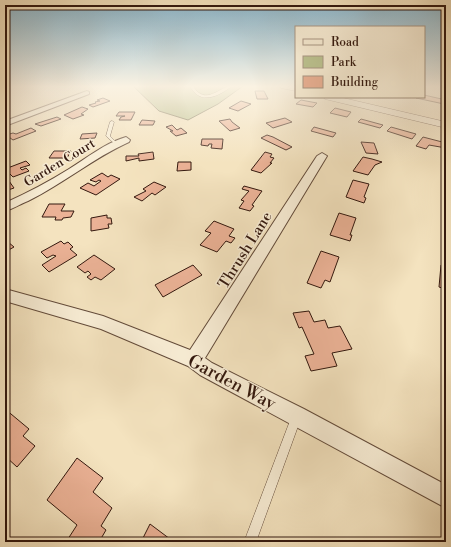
<svg xmlns="http://www.w3.org/2000/svg" width="451" height="547" font-family="'Libre Bodoni',serif">
	<style>
		.green { fill: #bcc391; stroke: #786e50 }
		.building { fill: #ebb296; stroke: #33180e }
		.lines { fill: none; stroke-linecap: round; stroke-linejoin: round }
		.service-casing { stroke: #634b3a; stroke-width: 1 }
		.minor-casing { stroke: #634b3a; stroke-width: 2 }
		.tertiary-casing { stroke: #634b3a; stroke-width: 1 }
		.service { fill: #f8edd5; fill-rule: evenodd }
		.minor { fill: #f8edd5; fill-rule: evenodd }
		.tertiary { fill: #f8edd5; fill-rule: evenodd }
		.labels { text-anchor: middle; stroke-width: 3; stroke-linejoin: round; paint-order: stroke }
		.far-street-label { font-size: 13px; fill: #33180e; stroke: #f8edd5 }
		.street-label { font-size: 15px; fill: #33180e; stroke: #f8edd5 }
		.near-street-label { font-size: 18px; fill: #33180e; stroke: #f8edd5 }
	</style>
	<rect width="100%" height="100%" fill="#f4e3bf"/>
	<filter id="stains"><feTurbulence type="fractalNoise" baseFrequency=".005" numOctaves="4"/><feColorMatrix values="0 0 0 0 .2 0 0 0 0 .09 0 0 0 0 .02 0 0 0 .5 -.17"/></filter>
	<radialGradient id="worn" r=".72"><stop offset=".6" stop-color="#630" stop-opacity="0"/><stop offset="1" stop-color="#630" stop-opacity=".3"/></radialGradient>
	<path class="green" d="M133 86H243L218 104 188 120 159 111Z"/>
	<g class="building">
		<path d="M255 91H264L268 99H257Z"/>
		<path d="M424 95 446 100V101L444 104 416 98 424 97Z"/>
		<path d="M103 98 110 101 93 107 89 105 96 103 95 102 100 101 97 100Z"/>
		<path d="M301 100 317 103 313 107 296 104Z"/>
		<path d="M241 101 251 104 238 111 229 108Z"/>
		<path d="M82 107 88 109 81 114 84 115 73 119 64 115Z"/>
		<path d="M335 108 351 112 347 117 330 113Z"/>
		<path d="M119 112H135L131 120H119L121 117 125 116H116Z"/>
		<path d="M57 117 61 119 41 126 35 124Z"/>
		<path d="M285 118 292 122 273 128 266 123Z"/>
		<path d="M230 119 232 122 240 128 230 131 219 121Z"/>
		<path d="M361 119 383 125 380 128 358 122Z"/>
		<path d="M142 120 155 121 153 125H139Z"/>
		<path d="M172 125 177 130 181 128 187 133 176 136 170 131H173L166 127Z"/>
		<path d="M314 127 336 133 333 137 311 131Z"/>
		<path d="M391 127 416 134 412 139 387 131Z"/>
		<path d="M31 128 36 131 13 140 6 135 13 133 16 134Z"/>
		<path d="M97 133 95 138 80 139 82 134Z"/>
		<path d="M267 135 273 137 292 147 286 150 261 138Z"/>
		<path d="M423 137 446 143V148L429 145 426 149 416 146Z"/>
		<path d="M202 139H223L222 149 211 148 212 144H209L208 146 201 145Z"/>
		<path d="M361 142 374 143 378 154 366 153Z"/>
		<path d="M54 151H71L67 158H49Z"/>
		<path d="M153 152 154 159 139 161V158L126 161V156H139L138 154Z"/>
		<path d="M265 152 272 154 270 157 274 158 270 163H272L261 173 251 170Z"/>
		<path d="M363 157 372 159 382 162 375 165 368 175 353 171Z"/>
		<path d="M26 161 30 165 20 168 22 170 26 168 29 171 13 177 5 169Z"/>
		<path d="M178 162H191V170L177 171Z"/>
		<path d="M102 173 108 177 111 175 120 179 96 195 80 188 88 183 94 186 101 181 99 180 96 182 90 180Z"/>
		<path d="M353 180 369 184 364 197 366 198 364 203 346 197Z"/>
		<path d="M9 181 14 188 5 191V183Z"/>
		<path d="M154 182 166 187 155 195 152 193 142 201 134 197 146 191 143 189Z"/>
		<path d="M244 186 262 191 252 205 254 206 250 211 239 208 244 201 241 200 249 191 242 189Z"/>
		<path d="M49 204H65L61 211H74L71 217 63 218 62 220H55L56 217H42Z"/>
		<path d="M339 213 356 218 350 235H352L350 241 330 235Z"/>
		<path d="M107 215V218H111L112 224H108L109 228 91 231V218Z"/>
		<path d="M214 221 234 229 229 236 235 238 231 243 226 241 217 252 200 245 211 233 205 231Z"/>
		<path d="M61 241 64 244 68 242 73 247 70 249 77 255 49 272 42 265 56 256 53 255 47 258 41 252Z"/>
		<path d="M8 242 14 247 5 252V243Z"/>
		<path d="M321 251 339 257 330 282 325 280 321 288 307 283Z"/>
		<path d="M94 255 115 269 101 280 95 277 91 280 87 277 91 274 88 271 85 273 77 267Z"/>
		<path d="M193 265 202 275 163 297 155 285Z"/>
		<path d="M441 265 446 267V298L443 295 445 289 439 287Z"/>
		<path d="M309 311 314 322 325 320 328 328 340 326 352 349 332 353 337 366 311 371 305 356 314 354 302 327 299 328 293 313Z"/>
		<path d="M5 409 29 429 23 436 35 446 17 467 5 456Z"/>
		<path d="M77 458 103 478 93 492 112 508 101 526 106 530 99 542H66L77 525 47 500Z"/>
		<path d="M150 524 174 542H141Z"/>
	</g>
	<g class="lines">
		<g class="service-casing">
			<g id="service">
				<path d="M190 86H193C206 107 219 86 232 86 219 96 200 106 190 86Z"/>
				<path d="M112 121 114 122 110 136 118 144 116 145 106 136 110 122Z"/>
				<path d="M296 413 299 415 301 418 256 542H244L291 418 293 415Z"/>
			</g>
		</g>
		<g class="minor-casing">
			<g id="minor">
				<path d="M87 91 89 92V94L5 126V121Z"/>
				<path d="M126 137 130 140 129 142C93 158 63 184 28 201 20 204 13 209 5 211V203C27 193 48 182 69 169 87 158 105 143 126 137Z"/>
				<path d="M322 153 327 156 205 358 212 363 304 409 446 485V508L200 375 188 366 101 329 5 301V289L103 316 190 350 317 156Z"/>
			</g>
		</g>
		<g class="tertiary-casing">
			<g id="tertiary">
				<path d="M280 86 296 87V91L281 88Z"/>
				<path d="M324 97H339L446 122V128L325 99Z"/>
			</g>
		</g>
		<use href="#service" class="service"/>
		<use href="#minor" class="minor"/>
		<use href="#tertiary" class="tertiary"/>
	</g>
	<linearGradient id="sky" x2="0" y2="1"><stop stop-color="#8ab8d0"/><stop offset="0.53" stop-color="#faf2e2"/><stop offset="1" stop-color="#faf2e2" stop-opacity="0"/></linearGradient>
	<rect width="451" height="163" fill="url(#sky)"/>
	<g class="labels">
		<g class="far-street-label">
			<text transform="translate(59 162) rotate(-31)" y="5">Garden Court</text>
		</g>
		<g class="street-label">
			<text transform="translate(245 250) rotate(-58)" y="5">Thrush Lane</text>
		</g>
		<g class="near-street-label">
			<text transform="translate(232 382) rotate(28)" y="6">Garden Way</text>
		</g>
	</g>
	<rect width="451" height="547" fill="none" stroke="#f4e3bf" stroke-width="20"/>
	<rect x="6" y="6" width="439" height="535" fill="none" stroke="#33180e" stroke-width="2"/>
	<rect x="10" y="10" width="431" height="527" fill="none" stroke="#33180e"/>
	<rect x="295" y="26" width="130" height="72" fill="#f8edd5" stroke="#a99885"/>
	<rect x="303" y="39" width="20" height="6" fill="#f8edd5" stroke="#a99885"/>
	<text x="331" y="46" font-size="12" fill="#33180e">Road</text>
	<rect x="303" y="56" width="20" height="12" fill="#bcc391" stroke="#a99885"/>
	<text x="331" y="66" font-size="12" fill="#33180e">Park</text>
	<rect x="303" y="76" width="20" height="12" fill="#ebb296" stroke="#a99885"/>
	<text x="331" y="86" font-size="12" fill="#33180e">Building</text>
	<rect width="100%" height="100%" filter="url(#stains)"/>
	<rect width="100%" height="100%" fill="url(#worn)"/>
</svg>
